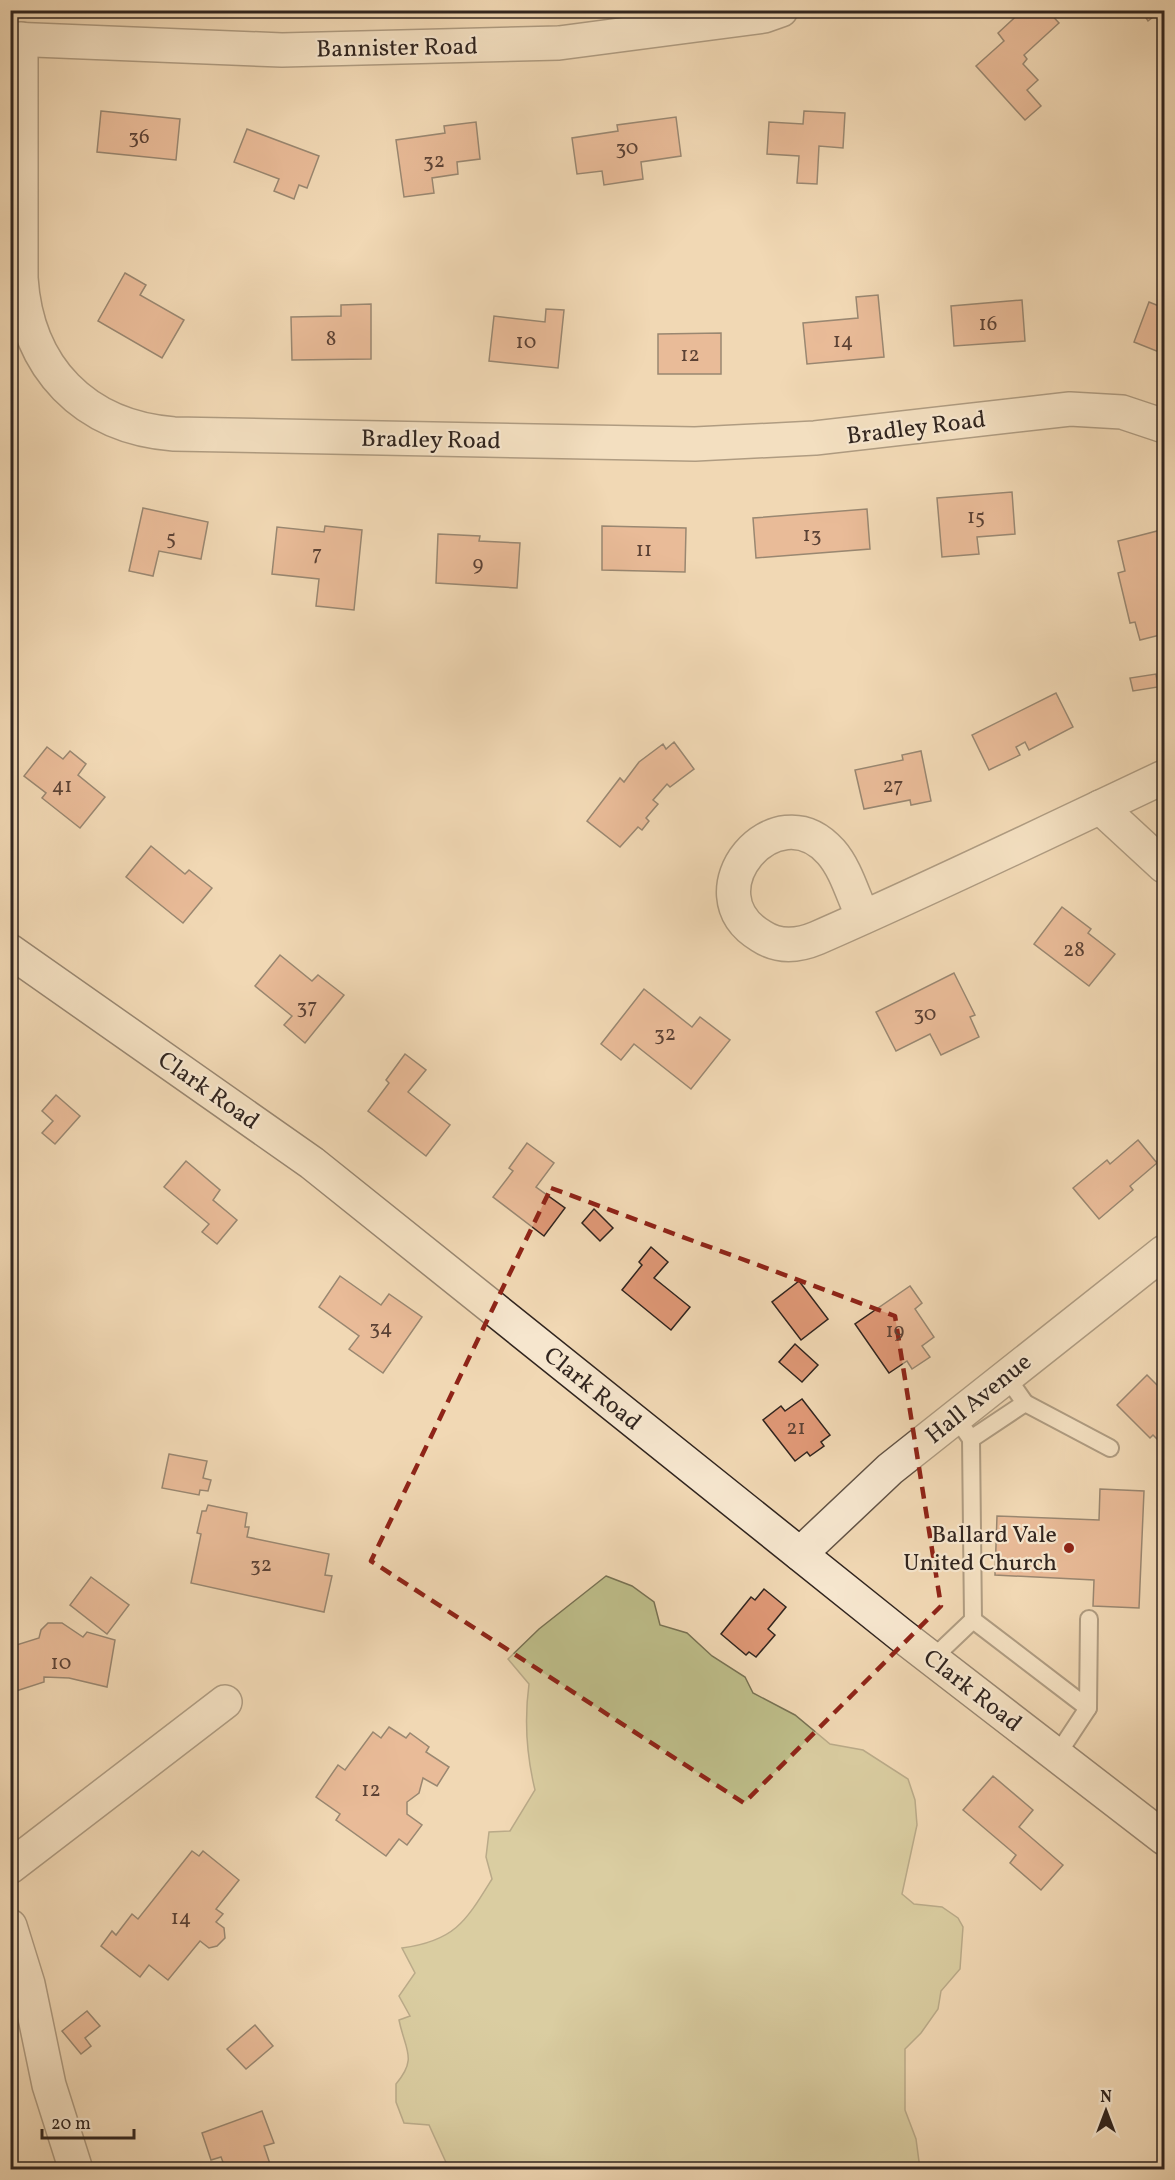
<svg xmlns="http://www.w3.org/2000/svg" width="1175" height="2180" font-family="Vollkorn,serif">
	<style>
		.green { fill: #bebe8a; stroke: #787254; stroke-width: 1.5 }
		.building { fill: #df9876; stroke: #31251f; stroke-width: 1.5 }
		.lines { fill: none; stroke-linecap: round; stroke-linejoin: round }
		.lane-casing { stroke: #615244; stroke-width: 20 }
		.street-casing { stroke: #615244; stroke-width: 36 }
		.secondary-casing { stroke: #31251f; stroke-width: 36 }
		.lane { stroke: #f6e6ce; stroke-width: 16 }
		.street { stroke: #f6e6ce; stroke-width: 33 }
		.secondary { stroke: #f6e6ce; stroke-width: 33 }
		.marked { fill: none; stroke: #8f2418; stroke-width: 4.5; stroke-dasharray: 12 8; stroke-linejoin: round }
		.poi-dot { fill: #8f2418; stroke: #f6e6ce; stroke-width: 2 }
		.labels { text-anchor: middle; stroke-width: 4.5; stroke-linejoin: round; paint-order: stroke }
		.number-label { font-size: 21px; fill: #5c4235 }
		.street-label { font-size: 24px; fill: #31251f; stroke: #f6e6ce }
		.poi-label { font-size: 24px; fill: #31251f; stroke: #f6e6ce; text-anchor: end }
	</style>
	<rect width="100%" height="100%" fill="#f1d8b4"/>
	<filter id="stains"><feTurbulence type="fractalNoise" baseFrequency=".00333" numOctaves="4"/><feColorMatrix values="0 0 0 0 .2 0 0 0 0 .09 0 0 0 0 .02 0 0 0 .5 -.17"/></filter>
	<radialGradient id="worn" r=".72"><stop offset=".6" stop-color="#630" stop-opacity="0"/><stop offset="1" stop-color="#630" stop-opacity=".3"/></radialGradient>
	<path class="green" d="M606 1576 632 1586 654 1602 660 1625 687 1633 712 1656 745 1677 753 1693 795 1715 830 1744 863 1750 908 1779 915 1800 917 1825 902 1894 914 1904 942 1907 958 1918 963 1927 960 1969 941 1991 938 2009 921 2033 905 2049V2110L916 2139 920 2169H449L429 2125 404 2123 396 2102V2084C418 2058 405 2050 399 2020L410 2016 399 1996 415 1973 402 1948C455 1941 466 1921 492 1879L486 1857 489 1832 510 1831 535 1790C526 1753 524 1721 529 1684L508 1659 539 1629Z"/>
	<g class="building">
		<path d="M1023 10H1047L1059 23 1024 55 1027 59 1023 64 1038 80 1027 90 1041 106 1025 120 976 66 1004 41 998 33Z"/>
		<path d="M1141 10H1162L1148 21Z"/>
		<path d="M101 111 180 119 176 160 97 152Z"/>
		<path d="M804 111 845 113 843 148 819 146 817 184 797 183 799 156 767 154 769 122 803 124Z"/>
		<path d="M676 117 681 156 641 162 643 179 604 185 602 171 577 174 572 138 618 131 617 125Z"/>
		<path d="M476 122 480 159 457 162 458 174 432 178 434 193 404 197 396 140 445 133 444 126Z"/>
		<path d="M247 129 319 156 307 188 299 185 294 199 274 191 279 179 234 162Z"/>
		<path d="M125 273 146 285 140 295 184 320 162 358 98 321Z"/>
		<path d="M878 295 884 357 807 364 803 323 858 318 856 297Z"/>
		<path d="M1022 300 1025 341 954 346 951 306Z"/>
		<path d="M1149 302 1164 308V354L1134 342Z"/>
		<path d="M371 304V359L292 360 291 317 341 316V305Z"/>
		<path d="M546 309 564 310 558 368 489 361 494 316 545 322Z"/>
		<path d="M721 333V374H658V334Z"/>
		<path d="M1012 492 1015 534 977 537 979 554 942 557 937 498Z"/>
		<path d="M143 508 208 522 201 559 159 551 153 576 129 571Z"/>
		<path d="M867 509 870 549 756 558 753 518Z"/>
		<path d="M325 526 362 530 354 610 316 606 319 579 272 574 277 527 324 532Z"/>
		<path d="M602 526 686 528 685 572 602 570Z"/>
		<path d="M1161 530 1164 543V561L1159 562 1164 582V634L1140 640 1135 622 1130 623 1118 573 1125 571 1118 541Z"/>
		<path d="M438 534 480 536 479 541 520 543 517 588 436 583Z"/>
		<path d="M1156 674 1158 687 1133 691 1130 678Z"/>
		<path d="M1056 693 1073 727 1029 750 1025 742 1016 747 1020 755 989 770 972 735Z"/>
		<path d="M674 742 694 769 670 787 667 784 653 800 658 804 646 818 649 821 642 830 638 827 620 847 587 821 620 778 624 782 639 762 663 744 666 749Z"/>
		<path d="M47 747 63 759 70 751 86 764 78 775 105 797 80 828 42 798 46 793 24 776Z"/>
		<path d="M921 751 931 801 911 805 910 800 864 809 855 770 903 760 902 755Z"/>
		<path d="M151 846 185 874 189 870 212 888 183 923 126 877Z"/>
		<path d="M1062 907 1091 929 1088 933 1115 954 1089 986 1034 944Z"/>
		<path d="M280 955 312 981 318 975 344 995 305 1043 284 1025 292 1016 255 986Z"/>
		<path d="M954 973 975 1015 970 1017 979 1037 941 1055 930 1034 896 1051 876 1012Z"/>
		<path d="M644 989 692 1027 700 1017 730 1040 691 1089 634 1044 621 1060 601 1044Z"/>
		<path d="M405 1054 426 1070 408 1092 450 1125 426 1156 368 1111 389 1083 386 1080Z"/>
		<path d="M56 1095 80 1116 55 1144 42 1133 53 1121 42 1111Z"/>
		<path d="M1138 1140 1157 1163 1130 1186 1133 1190 1099 1219 1073 1188 1107 1160 1110 1164Z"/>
		<path d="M527 1143 554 1163 536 1187 565 1208 544 1236 493 1197 513 1171 509 1168Z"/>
		<path d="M186 1161 220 1190 213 1200 237 1220 217 1244 202 1232 209 1224 164 1187Z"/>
		<path d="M594 1209 613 1228 600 1241 582 1223Z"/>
		<path d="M651 1247 668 1262 654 1278 690 1307 671 1330 622 1290 642 1265 639 1262Z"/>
		<path d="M340 1276 381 1305 389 1294 422 1317 383 1373 349 1349 359 1336 319 1307Z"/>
		<path d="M799 1281 828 1319 801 1340 772 1302Z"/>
		<path d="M910 1286 922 1303 915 1309 934 1337 922 1346 930 1357 912 1369 907 1361 889 1373 855 1324Z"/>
		<path d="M795 1344 818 1365 802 1382 779 1362Z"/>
		<path d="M1147 1375 1164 1392V1441L1162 1444 1153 1435 1150 1438 1117 1405Z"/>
		<path d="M802 1399 830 1435 821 1442 824 1446 810 1456 807 1452 795 1461 763 1420 781 1406 785 1411Z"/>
		<path d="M169 1454 207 1461 203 1478 211 1480 208 1491 200 1490 199 1495 162 1488Z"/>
		<path d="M1100 1489 1144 1491 1139 1608 1093 1606 1094 1580 995 1575 997 1516 1099 1520Z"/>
		<path d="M208 1505 247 1513 245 1527H249L247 1537 329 1554 325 1575 332 1576 324 1612 191 1583 201 1534 197 1533 202 1511H206Z"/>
		<path d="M91 1577 129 1605 107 1634 70 1605Z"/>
		<path d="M764 1589 786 1607 768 1629 775 1635 756 1657 749 1652 746 1655 721 1634 751 1597 755 1600Z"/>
		<path d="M48 1623H62L83 1637 87 1632 115 1640 107 1687 69 1678 44 1677V1682L10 1693V1647L39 1638 41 1630Z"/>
		<path d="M389 1727 406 1738 410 1733 429 1747 426 1752 449 1767 437 1786 423 1778 419 1793 407 1802V1814L422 1825 407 1845 399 1839 386 1856 336 1820 340 1814 316 1797 338 1765 345 1770 373 1732 381 1738Z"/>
		<path d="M993 1776 1033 1810 1019 1827 1063 1865 1041 1890 1010 1863 1016 1855 963 1810Z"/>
		<path d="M192 1851 199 1856 203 1851 239 1880 216 1909 223 1914 216 1922 224 1928 225 1938 217 1946 209 1948 200 1941 168 1980 149 1965 140 1977 101 1946 112 1931 116 1935 132 1914 138 1919Z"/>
		<path d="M87 2011 100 2026 85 2038 91 2046 81 2054 62 2031Z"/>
		<path d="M255 2025 273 2046 246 2069 227 2049Z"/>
		<path d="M262 2111 274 2143 264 2146 272 2170H226L221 2157 211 2160 202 2133Z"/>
	</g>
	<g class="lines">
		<g class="lane-casing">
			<g id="lane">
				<path d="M1025 1403 1110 1448"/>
				<path d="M971 1439 1025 1403 1006 1376"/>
				<path d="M973 1620 1088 1708 1057 1755"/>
				<path d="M932 1659 973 1620 971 1439 955 1416"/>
				<path d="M1088 1708 1089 1619"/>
			</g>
		</g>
		<g class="street-casing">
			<g id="street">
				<path d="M10 39 282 50 559 43 764 16 781 10"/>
				<path d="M21 39V278C27 368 84 427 174 434L695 444 815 438 1070 409 1122 412 1164 426"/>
				<path d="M1100 807 1164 866"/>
				<path d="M863 917C853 896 846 869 831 852 775 789 689 893 761 936 779 948 798 946 817 938 934 887 1049 831 1164 777"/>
				<path d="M800 1554 890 1469 1164 1252"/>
				<path d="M10 1867 225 1702"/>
				<path d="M10 1926 28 1984 49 2085 76 2170"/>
			</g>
		</g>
		<g class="secondary-casing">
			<path id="secondary" d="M10 951 312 1163 901 1635 1164 1838"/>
		</g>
		<use href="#lane" class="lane"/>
		<use href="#street" class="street"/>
		<use href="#secondary" class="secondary"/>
	</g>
	<path d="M0 0H1175V2180H0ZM551 1188 895 1316 941 1606 744 1803 371 1561Z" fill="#f1d8b4" fill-opacity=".55" fill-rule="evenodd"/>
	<path class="marked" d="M551 1188 895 1316 941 1606 744 1803 371 1561Z"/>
	<circle class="poi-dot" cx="1069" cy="1548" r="6"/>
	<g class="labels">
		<g class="number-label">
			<text x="139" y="143">36</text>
			<text x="627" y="154">30</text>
			<text x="434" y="167">32</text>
			<text x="988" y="330">16</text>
			<text x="331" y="345">8</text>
			<text x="843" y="347">14</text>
			<text x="526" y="348">10</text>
			<text x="690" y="361">12</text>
			<text x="976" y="523">15</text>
			<text x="812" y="541">13</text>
			<text x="171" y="544">5</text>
			<text x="644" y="556">11</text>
			<text x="317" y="560">7</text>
			<text x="478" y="570">9</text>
			<text x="62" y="792">41</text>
			<text x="893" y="792">27</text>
			<text x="1074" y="956">28</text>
			<text x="307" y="1013">37</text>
			<text x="925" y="1020">30</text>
			<text x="665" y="1040">32</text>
			<text x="381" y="1334">34</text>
			<text x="895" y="1337">19</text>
			<text x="796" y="1434">21</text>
			<text x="261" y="1571">32</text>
			<text x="61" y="1669">10</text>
			<text x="371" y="1796">12</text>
			<text x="181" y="1924">14</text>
		</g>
		<g class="street-label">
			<text transform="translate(397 47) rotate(-1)" y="8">Bannister Road</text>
			<text transform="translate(916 427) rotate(-7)" y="8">Bradley Road</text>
			<text transform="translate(431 439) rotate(1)" y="8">Bradley Road</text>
			<text transform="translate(209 1090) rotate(35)" y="8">Clark Road</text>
			<text transform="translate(593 1388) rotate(39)" y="8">Clark Road</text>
			<text transform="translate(978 1398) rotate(-39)" y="8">Hall Avenue</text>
			<text transform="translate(973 1690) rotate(38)" y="8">Clark Road</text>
		</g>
		<g class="poi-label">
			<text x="1057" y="1542">Ballard Vale<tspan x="1057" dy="28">United Church</tspan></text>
		</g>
	</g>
	<rect width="1175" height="2180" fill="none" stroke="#f1d8b4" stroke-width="36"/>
	<rect x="12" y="12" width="1151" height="2156" fill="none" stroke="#31251f" stroke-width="3"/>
	<rect x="18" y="18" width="1139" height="2144" fill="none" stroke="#31251f" stroke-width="1.5"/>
	<g transform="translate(1106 2111)" stroke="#f6e6ce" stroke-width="4.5" paint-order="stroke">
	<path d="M0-4.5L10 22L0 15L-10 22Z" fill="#31251f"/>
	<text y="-9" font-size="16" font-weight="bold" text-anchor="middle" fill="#31251f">N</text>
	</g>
	<path d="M42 2129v9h92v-9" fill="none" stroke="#31251f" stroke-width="3"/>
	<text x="51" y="2129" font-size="18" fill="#31251f" stroke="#f6e6ce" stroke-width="4.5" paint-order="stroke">20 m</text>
	<rect width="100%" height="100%" filter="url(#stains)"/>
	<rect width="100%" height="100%" fill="url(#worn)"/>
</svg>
